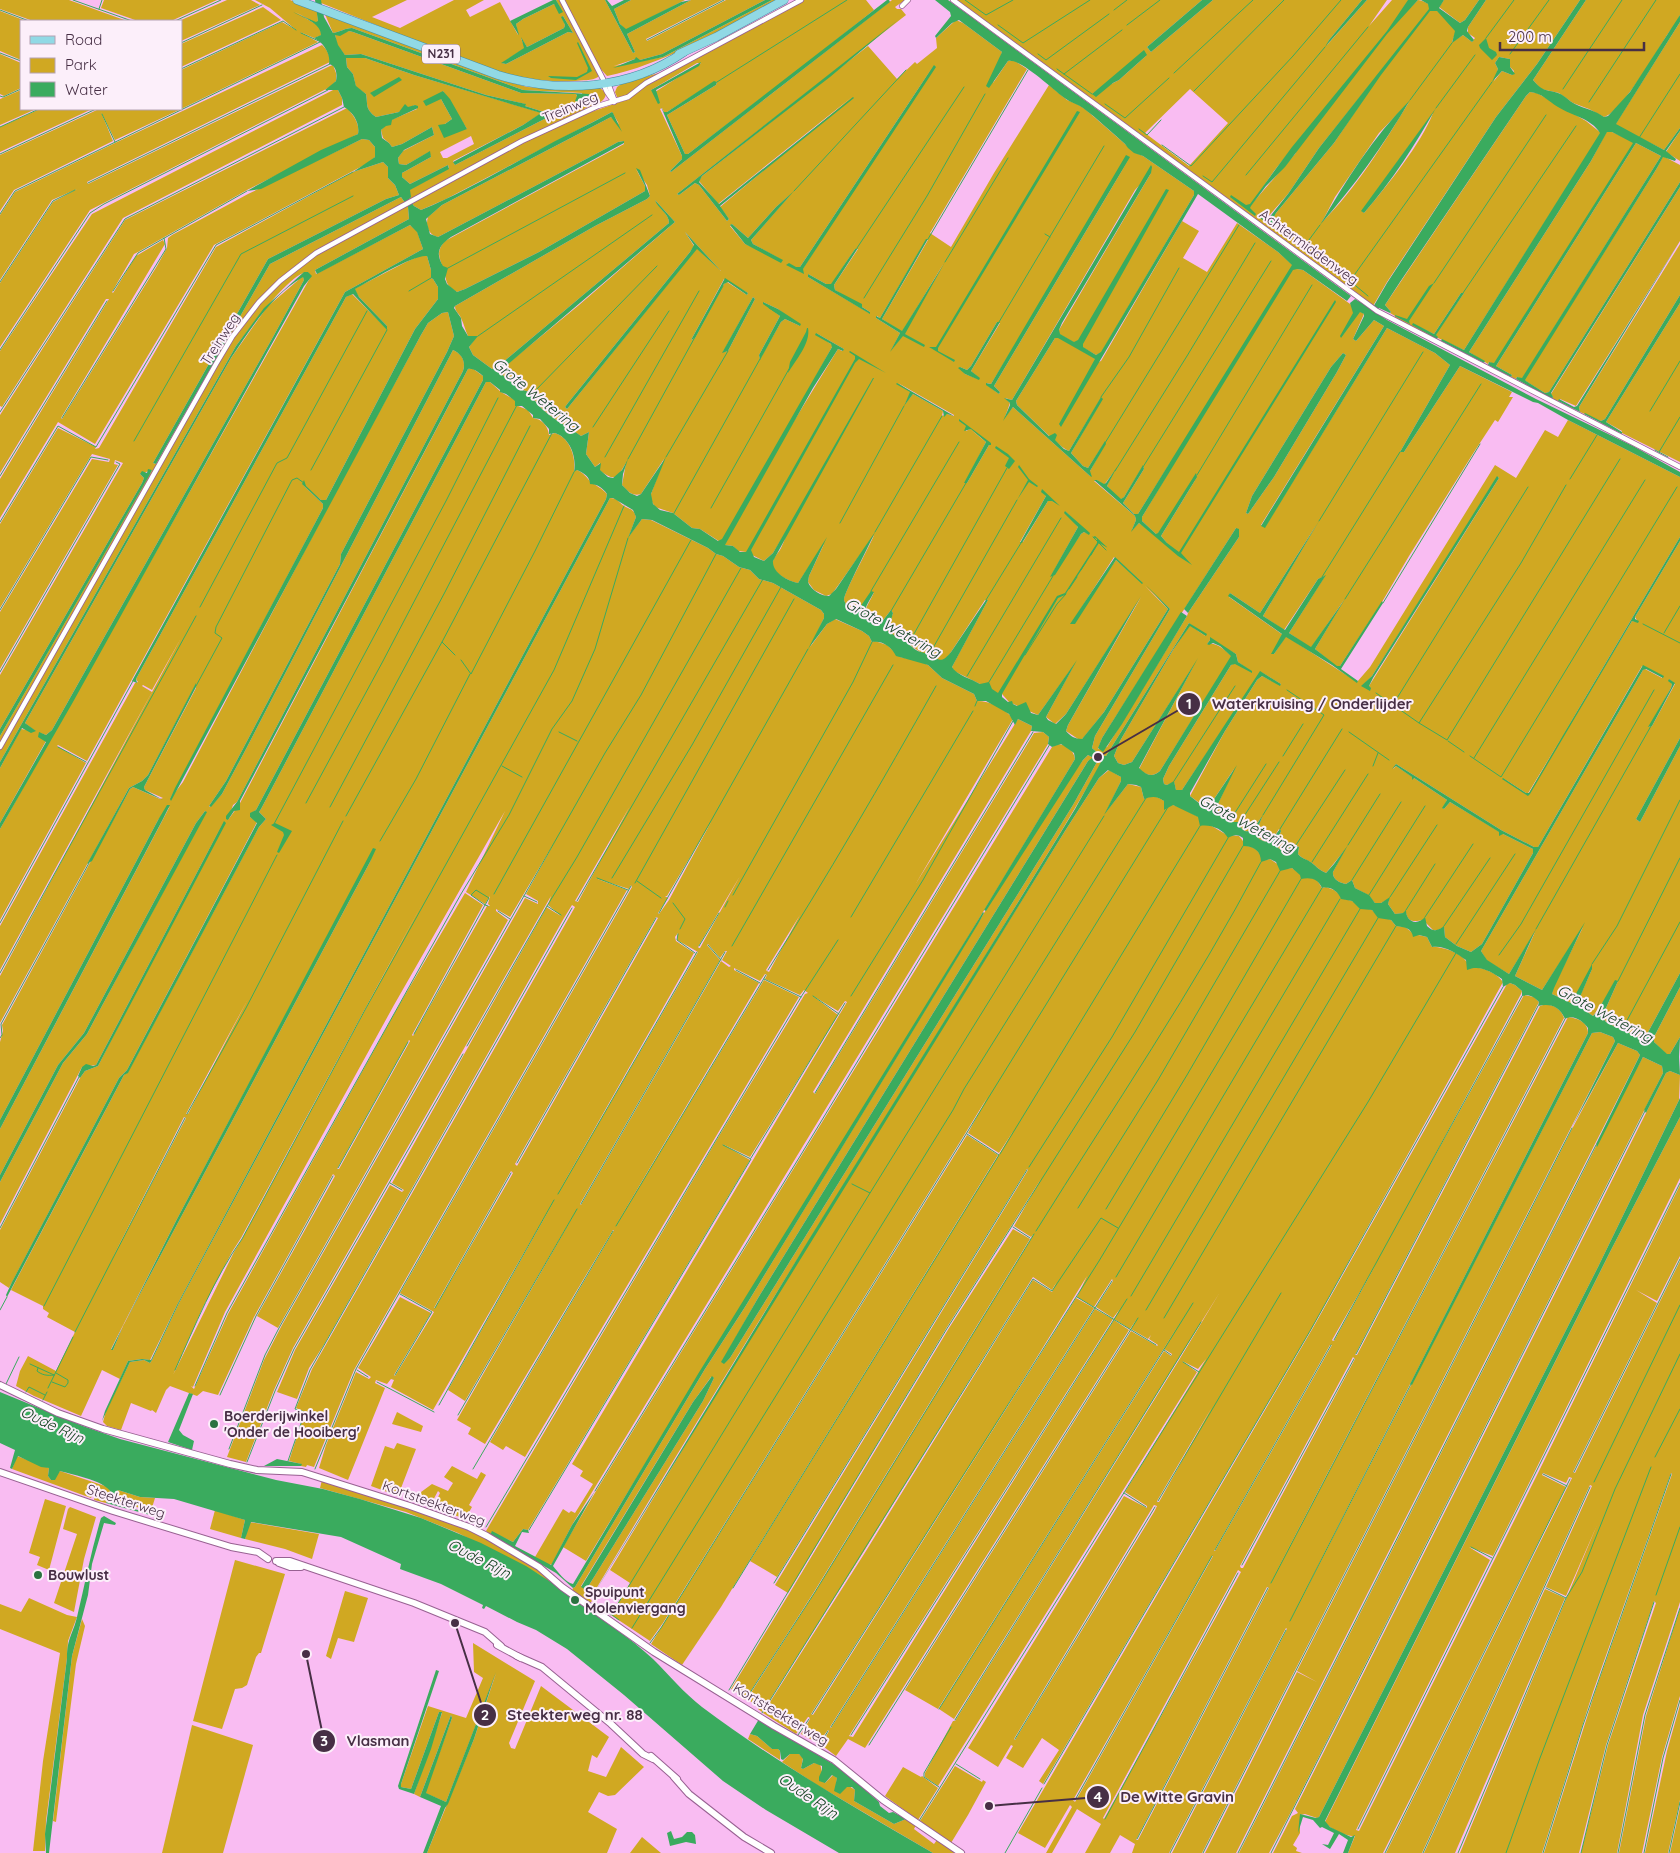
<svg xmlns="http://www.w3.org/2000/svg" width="1680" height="1853" font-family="Quicksand,sans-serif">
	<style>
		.green { fill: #d0a822; fill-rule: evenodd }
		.water { fill: #3aab5e }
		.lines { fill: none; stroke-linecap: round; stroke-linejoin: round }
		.stream { stroke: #3aab5e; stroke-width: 1 }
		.street-casing { stroke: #986192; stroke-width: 6 }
		.secondary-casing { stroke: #986192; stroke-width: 8 }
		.primary-casing { stroke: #488da1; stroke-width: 9 }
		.street { stroke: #fff; stroke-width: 4.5 }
		.secondary { stroke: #fff; stroke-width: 6 }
		.primary { stroke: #91d9e5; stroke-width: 8 }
		.poi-dot { fill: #2b7340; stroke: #fceffa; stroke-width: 2 }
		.labels { text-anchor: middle; stroke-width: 4; stroke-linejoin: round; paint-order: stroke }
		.shield { fill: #fceffa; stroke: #7d697b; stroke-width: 1 }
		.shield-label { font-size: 12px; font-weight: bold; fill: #472f45 }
		.street-label { font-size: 14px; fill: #472f45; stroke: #fceffa }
		.poi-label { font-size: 14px; font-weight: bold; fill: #472f45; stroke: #fceffa; text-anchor: start }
		.water-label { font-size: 15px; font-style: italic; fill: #184425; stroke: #fceffa }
		.leader { fill: none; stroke: #472f45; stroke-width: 2 }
		.callout-dot { fill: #472f45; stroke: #fceffa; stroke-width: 2 }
		.mark-label { font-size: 15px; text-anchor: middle; font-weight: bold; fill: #fff }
		.callout-label { font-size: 15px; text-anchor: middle; font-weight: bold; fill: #472f45; stroke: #fceffa; stroke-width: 4; stroke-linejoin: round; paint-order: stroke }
	</style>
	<rect width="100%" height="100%" fill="#f9bcf2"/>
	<g class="green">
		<path d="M0 0H69L127 21H33L0 9Z"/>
		<path d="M104 0H217L171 21H138L101 8Z"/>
		<path d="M227 0H251L260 5 181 41V21H179Z"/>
		<path d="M255 0H290L317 10 318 22 316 23 295 12 319 26 322 35 314 38 300 32 318 42 181 109V70L282 22 296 30 270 8Z"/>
		<path d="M321 0H407L372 17 400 28 454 0H484L466 10 470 17 500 2 518 35 516 24 523 19 554 4 562 12 556 0H560L598 73V77C592 81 582 80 575 81 521 84 481 66 431 47 394 32 358 18 321 3ZM563 16 573 33 568 32 506 64 502 63 525 48 521 38 527 47 564 28 565 25 562 17Z"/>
		<path d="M564 0H605L633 53 635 52 627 34 691 0H722L646 39 647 41 726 0H765L662 54 640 60 635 59 614 66 663 57 772 0H777C724 28 665 64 607 76L599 67Z"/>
		<path d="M631 0H685L626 30 620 24 614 9Z"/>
		<path d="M804 0H866L874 10 807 63 688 154H685L667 115 716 85 717 82H714L667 112H664L662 108 660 109 682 156V159L670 171 671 172 892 0H905L895 7 897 9H901L906 15 677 194 679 195 695 183 699 185 727 221 729 219 720 207 852 97 718 204 699 181 702 176 868 46 897 79 915 62 917 64 937 48 936 38 956 20 963 23 1002 52 993 83 1008 61H1015L1027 69 930 233 951 247 994 173 1049 85 1067 100 1077 104 1085 109 1125 144 1134 152 1143 156 1194 191V195L1101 353 1096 355 1059 334V330L1151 173 1135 190 1012 400 1005 398 1010 403 1005 417 1013 407 1090 476V471L1105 444V442L1088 468 1083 466 1071 453 1102 399 1101 398 1069 451C1060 448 1027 414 1017 405L1016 401 1055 338 1058 337 1096 359 1095 363 1101 361 1182 221 1199 231 1183 258 1207 272 1237 223 1278 252 1297 269 1303 270 1364 314 1353 339 1356 341 1374 320 1384 326 1261 525 1265 527 1387 328 1435 353 1450 365 1400 452H1404L1460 366 1512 392 1509 397H1513L1498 422 1495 420 1474 452 1409 556 1382 602 1340 666 1337 667 1315 649 1344 600 1311 648 1289 633 1325 576 1318 579 1284 630 1263 616 1317 524 1260 613 1230 593 1229 597 1283 635 1272 654H1274L1286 636 1357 682 1370 667 1495 465 1516 478 1545 430 1558 437 1568 420 1680 477V537L1529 793H1526L1503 778 1527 795 1632 621 1638 622 1635 617 1680 541V738L1636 819 1640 822 1680 746V973L1646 1036 1634 1037 1624 1028C1615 1027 1608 1025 1602 1017L1618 981 1593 1016 1580 1007 1577 1003 1592 969 1571 1003 1552 994 1553 988 1583 927 1542 990 1515 976 1535 932 1509 974 1487 961 1481 951 1643 670 1645 669 1662 678 1663 676 1642 666 1538 847H1534L1501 830 1396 764 1393 769 1396 766 1447 800 1443 809H1444L1450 802 1503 834 1533 849V853L1482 944 1471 952 1457 946 1445 937 1444 927 1438 930H1433L1423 920C1414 922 1408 922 1406 913L1395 914 1388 904 1389 899 1381 903H1375L1368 895 1355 888 1352 880 1346 884C1340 883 1332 879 1333 872L1344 851 1326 873C1319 870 1317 867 1312 863 1308 860 1302 859 1298 854L1299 847 1293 845C1287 851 1281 853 1276 845L1281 831 1279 829C1273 839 1268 847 1257 837L1258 827 1262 817C1253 827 1248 840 1238 823 1230 824 1220 815 1216 808L1234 769 1210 805 1205 807 1190 796 1225 731 1257 680 1262 676 1280 685 1281 684 1261 672 1182 790H1176L1174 782 1167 785 1164 784 1163 779 1169 766 1231 665 1235 663 1252 672 1238 662 1236 654 1210 640 1207 644C1218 642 1224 650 1232 656L1160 771C1152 778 1146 775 1139 769L1194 665 1132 762 1124 765 1118 763 1114 756 1120 741 1173 650 1190 625 1205 636 1189 623 1106 756 1100 755 1092 748 1095 736 1170 609 1145 586 1168 609 1104 712 1084 737 1082 739H1078L1066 731 1068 725 1141 597 1066 714 1055 724 1046 717 1074 665 1038 715 1009 702 1002 694 995 693 986 684H980L954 671 952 667 955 661 988 600H985L951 652C949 655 947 659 942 660 934 661 914 649 908 643L911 637 908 636C900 641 894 635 887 631L893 613 891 610 881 623 875 625C858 613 868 607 874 592L858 610H851C848 607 845 604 844 600 843 594 870 546 874 535L832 594 826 596 814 590 808 582 809 576 824 544 798 583C790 582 769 572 773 561 774 557 779 552 781 548 785 540 787 532 790 525L773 553 764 561 746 552 738 551 733 546 725 545 700 529 692 528 673 513 655 507 651 500V494L664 459 641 494C633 497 627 491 622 485L626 463C616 479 616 482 599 470L600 463 595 467 586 454 589 432 581 436C563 424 539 412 530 392L522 390 501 374 500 370 579 305 675 222 655 200C659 208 669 214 669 223L496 368 492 369 473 355 469 347 477 336H468C465 330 464 324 461 318 459 313 455 312 455 306L595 226 647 199 650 196 647 185 636 169 645 186V191L539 252 465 289 457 292C443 284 448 280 443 268 439 257 436 251 445 241L624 144V141L618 142 607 148 438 237C429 235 425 226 428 217L442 205 611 117 619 124 612 112 446 199 421 210 414 206 409 199V190L449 168 448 165 410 184 402 177V173L431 157 429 152 406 165 399 164 398 158 403 151 434 135 432 127 402 144 392 147 389 143 383 138 381 130 391 120 417 109 415 105 399 112 376 117C365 109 368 105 366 94L356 87 353 74 347 67 346 58H365L414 75 542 113 523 125 453 161 455 165 556 113 554 110 544 112 525 106V104L486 95 361 54 345 55 337 45 335 35 349 31 353 32 521 93 576 94 579 101 584 104 582 93 523 90 352 28C345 28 340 32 333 33L324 12 506 81 527 87 545 88H600L606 93C605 104 593 105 584 109L588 113 629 99 647 84ZM697 63H701L655 92 651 90ZM934 65 802 270 797 268 800 267ZM443 91 467 129 445 124 452 119 441 99ZM471 136 474 144 447 158H443L440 152ZM1130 157 994 386 1000 392 999 394 987 385V383L991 384ZM791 194 751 240 753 244 782 260 745 244 730 226 732 224 748 238 776 207ZM685 232 721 271 697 248 567 409 565 407 568 403 690 252 694 246ZM926 240H928L882 319 902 332 944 263 904 334 925 346 903 335 892 349 900 333 876 318 877 316 880 318ZM855 249H858L834 285 835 290 870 312 869 313 808 277V274L826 284 831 285ZM724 279 748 293 747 295 727 282 724 284 695 338 691 340ZM753 297 755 299 728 351 723 352ZM763 302 778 309 800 326 785 319 781 322 760 359 759 355 780 316ZM997 322 1000 323 971 371 979 378 978 379 965 374 960 367 967 370 971 366ZM816 333 844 349 842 351 838 349 791 426 778 445 832 347V345ZM1343 353 1346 355 1337 372 1274 477 1248 514 1246 513 1252 496 1331 367ZM898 383 954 415V416L947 414 942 416 943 411 913 394 905 404 911 392ZM966 426 991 445H989L967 483H965L986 442 970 429 966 431ZM1170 463 1173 465 1142 517V521L1157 535 1197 477 1161 536 1167 543 1139 523 1132 530 1136 520 1135 516 1094 481 1097 480 1104 485 1113 473 1107 486 1120 500 1124 497 1143 466 1144 469 1123 503 1134 514H1138ZM1498 477 1499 478 1369 686 1364 684 1372 676ZM1046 496 1059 507 1052 501H1048L1023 542H1020ZM1065 511 1089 534 1084 532 1081 534 1051 576 1078 527ZM1236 528 1239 537 1188 613 1187 616 1107 747 1098 749 1102 738ZM1114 557 1143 583 1116 560 1071 624ZM1669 679 1675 684 1652 726 1649 727 1671 688 1672 684Z"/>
		<path d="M956 0H1202L1147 47 1151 52 1213 0H1362L1329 40 1327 45 1367 0H1387L1369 26 1392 0H1408L1411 7 1418 0C1433 2 1446 20 1456 31L1452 42 1463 35 1472 42 1475 38 1468 33V27L1486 0H1580L1537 64 1496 117 1387 282 1373 306ZM1147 55 1119 80 1092 94ZM1499 57 1510 59V67L1514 71 1512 75 1502 71 1494 81 1498 69 1495 63ZM1376 77 1369 91 1334 143 1276 213 1272 219 1274 226 1266 219 1288 194 1319 148ZM1190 89 1228 123 1189 166 1145 133ZM1409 102C1384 143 1356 189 1322 222L1335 197 1379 133ZM1433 113C1421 144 1387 186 1364 213L1362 211ZM1306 131 1295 154 1250 206 1274 171Z"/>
		<path d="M1444 0H1479L1465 20 1460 23 1439 7Z"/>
		<path d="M1586 0H1680C1680 5 1680 11 1680 15 1678 22 1671 29 1667 35 1657 51 1621 113 1604 117L1589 109 1573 103 1559 93 1541 89 1533 80Z"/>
		<path d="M263 7 281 20 181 67V44Z"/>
		<path d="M0 11 26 21H21V60L0 51Z"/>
		<path d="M1680 22V128L1664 150 1615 125Z"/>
		<path d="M322 45C327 49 330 56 330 62L87 182 88 184 330 66 333 65 336 73V81L330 87 90 210 0 347V283L53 202 77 189 52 200 0 280V215L15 192 115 143Z"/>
		<path d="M0 54 21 63V88L4 96 0 94Z"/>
		<path d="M659 73 624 97H617L615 92 617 87 623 83Z"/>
		<path d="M335 89 338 90 342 98V105L123 218 2 407 0 406V351L92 214Z"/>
		<path d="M21 90V109H36L0 125V99Z"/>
		<path d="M1530 92 1537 93 1586 121 1601 133 1464 350 1438 338 1435 335 1464 293H1461L1434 334 1413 324 1437 338V340L1394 318 1395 316 1390 313 1391 312 1385 305 1526 96Z"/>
		<path d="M347 108C354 116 360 124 358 134L247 190 138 252 134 254 112 292 113 293 136 256 163 240 165 244 61 418 62 419 157 266 167 248 168 238 172 235 248 194 362 139 369 140 375 147V157L368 163 214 245 95 444 58 422 0 518V479L109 299H106L0 473V415L125 220Z"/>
		<path d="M40 109H92L0 152V127Z"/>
		<path d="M99 109H181L115 140 101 112 113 141 14 190 0 211V155Z"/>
		<path d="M1607 131 1612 132 1634 142 1632 146 1494 364 1489 362 1488 364 1469 352 1591 161Z"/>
		<path d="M1680 131V161L1666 152Z"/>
		<path d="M1636 143 1661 156 1522 379 1517 377 1516 379 1511 377 1512 375 1496 366Z"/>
		<path d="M1663 156 1680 165V182L1549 392 1545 393 1524 380 1657 168Z"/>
		<path d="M383 162 388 167V178L395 185 399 195 386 199 268 259 153 463 156 464 270 264 401 197 408 207 409 219 315 270 316 274 410 225 417 231 423 249 345 292 87 761 58 745 57 746 86 763 0 920V829L310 278 308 272C291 271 247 332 236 346L0 762V736L152 470 140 474 144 478 142 483 0 729V675L123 463 115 460 114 464 118 465 0 669V612L92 459 109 462 110 459 92 454 0 608V524L58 428 96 447 95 449 99 448 216 247 353 172Z"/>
		<path d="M1680 187V241L1576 406 1560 399 1558 401 1552 399 1553 397 1551 394Z"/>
		<path d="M1680 244V295L1605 419 1601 421 1580 412 1579 407Z"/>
		<path d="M422 255 427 256 431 270V278L433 279 438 287V299L415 329 326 500H321L302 484 323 504V508L170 799 183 782 338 488 421 335 428 323 442 313 448 312 454 336 447 352 341 554 340 564 226 781 209 806 210 807 222 794 246 749 453 350C462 354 466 361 463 371L237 802 233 805 228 820 239 805 468 369 472 368 483 376V380L256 810 250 814V817L257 822 127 1070 119 1078 9 1288 0 1282V1230L80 1078 85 1071 98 1066 224 821 96 1065 82 1067 0 1224V1182L63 1063 87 1034 103 1004 206 812 205 811 196 823 84 1033 58 1065 0 1175V1129L170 806 158 820 0 1120V1042L3 1031 2 1025 130 789 133 787 160 799 163 798 145 790 144 787 196 688V684L148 775 142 781 129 788 0 1023V976L181 638 152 690 143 685 142 686 152 692 0 970V926L135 683 138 682 136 679 346 297 352 294 387 329V326L359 297 354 289 406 262Z"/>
		<path d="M303 276 304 280 273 337 52 730 46 735 40 733 46 741 0 823V768L21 729 35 731 25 723 231 358 267 307Z"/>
		<path d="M1680 303V462L1622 433V431L1606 422Z"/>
		<path d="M486 382H490L501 392 515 400 518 406 528 410 533 418C542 419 548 426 549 435L555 433C570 438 576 457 574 471L577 470C584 473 586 477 590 481 596 486 602 488 607 494L606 499 177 1305 150 1360 142 1359 128 1361 120 1379 102 1370 81 1416 34 1396 16 1386 20 1371 28 1356 56 1371 75 1332 47 1317 49 1313 43 1309V1306L11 1290 124 1075 128 1072 259 827 266 819 259 812 261 809ZM374 848 370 862 123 1326 113 1350 111 1349 177 1219ZM248 999 188 1114H186ZM184 1117 186 1118 185 1120 112 1259Z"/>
		<path d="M610 498C618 498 618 502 624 506 631 510 634 509 636 517L629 536 642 519 651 520 708 548 716 554 723 556 739 567 750 570 759 579 773 583 821 610 824 614V618L810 647 827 624 835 619 862 631 869 636 872 642 875 641 887 645 900 657 919 661 928 665 942 678 974 694 977 701C990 701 1005 708 1013 719L915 885 1018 719 1032 726 1031 731 813 1092 815 1094 1034 733 1043 732 1049 737 1048 744 572 1525 552 1564 549 1565 535 1557 563 1509 569 1513 571 1511 575 1513 593 1484 580 1476 583 1471 572 1464 847 1002 845 1001 838 1011 813 996 838 1015 750 1157 722 1144 750 1160 528 1530 523 1529 513 1542 492 1532 490 1535 486 1531 716 1141 805 994 808 993 804 990 800 995 765 979 767 975 765 974 760 981 734 968V970L759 983 615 1227 764 980 799 997 525 1457 506 1446 503 1450 490 1442 614 1230H613L485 1444 468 1434 471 1428 457 1420 577 1209 465 1401 448 1390 555 1199 433 1410 391 1387 394 1380 391 1379 387 1384 376 1380 375 1383 385 1388 348 1480 319 1468 326 1445 356 1372 369 1379 371 1377 358 1368 400 1297 431 1313 394 1375 395 1376 434 1312 400 1293 632 887 631 885 629 889 595 878 627 890 354 1370 314 1467 307 1465 306 1467 301 1466V1464L289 1461 305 1412 296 1408 312 1369 575 907 572 905 564 918 325 1343 309 1368 297 1399 277 1392 295 1350 390 1185 402 1192 404 1190 392 1183 545 910 546 907 561 916 548 905 551 896 293 1348 274 1390 246 1462 227 1457 264 1360 282 1325 525 898 538 904V901L526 894 554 843 510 917 496 909V911L508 920 278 1328 257 1316 335 1176 333 1174 254 1317 218 1395 203 1391 197 1396 170 1386 166 1390 156 1413 152 1410 151 1411 131 1403 121 1430 107 1426 103 1422 106 1411 130 1362 144 1360 150 1363 152 1360 179 1303ZM630 806 578 902 575 901ZM505 811 466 892 485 904 490 896 488 904 490 906H487L413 1036 412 1035 483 905 465 893 398 1007 228 1314 194 1389 191 1386 193 1387 225 1312 394 1005ZM711 822 669 900 659 914 658 913 668 898 665 896H667ZM740 876 700 948H699L698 947ZM423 902 242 1239 234 1252 173 1375 203 1307 232 1252 241 1238ZM800 915 769 972 767 971 766 970ZM656 917 658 918 517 1166 515 1164ZM678 933 677 940 698 952 557 1195 694 953 676 941 675 937ZM708 944 720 958 725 951H727L722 960 731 966 729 967 721 961 581 1205 580 1204 720 960 707 945ZM409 1040 410 1041 339 1169H337ZM511 1171 513 1173 435 1308H434Z"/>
		<path d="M1057 744C1065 744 1074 750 1075 759 915 1028 748 1293 586 1561L563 1547 596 1491 1052 747Z"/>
		<path d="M1088 755 1101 762V764L1062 830C906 1087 744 1341 590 1599L592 1601 590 1603 572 1591 573 1588 575 1587 705 1369 745 1307 984 913 1070 778 1083 760ZM1092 759 1097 762 1073 805 730 1358 724 1363 722 1362 758 1298 1088 761ZM711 1377 714 1378 703 1401 586 1590 581 1586 693 1402Z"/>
		<path d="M1109 770 1121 777V781L1106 812 1128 784 1141 787 1144 799C1152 795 1157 796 1164 801L1165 805H1173L1179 807 1199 817 1200 822 1205 825H1210L1227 835 1239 836 1247 846C1257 847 1259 853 1264 860L1270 859 1285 869 1292 868 1306 878H1312L1317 880 1322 888 1326 887 1334 890 1345 899 1352 901 1365 908 1372 910 1376 914 1391 920 1396 926 1405 927 1414 934 1427 937 1432 947C1442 946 1461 953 1466 961 1468 963 1469 966 1471 968 1482 966 1497 973 1503 982L1313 1326 1043 1784 1039 1781 1059 1750 1042 1738 1023 1768 1006 1758 1013 1746 1011 1745 998 1767 968 1748 1124 1496 1147 1508V1506L1125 1492 1206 1359 1198 1369 1182 1361 1197 1372 938 1786 925 1777V1773L953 1721H955L1179 1360 1220 1292 954 1719 939 1709 1164 1351 1171 1356 1172 1354 1164 1349 1178 1326 938 1709 905 1690 1131 1331 1157 1346 1158 1345 1149 1339 1151 1335 1148 1339 1131 1329 1137 1319 1130 1329 1114 1319 1120 1309 1113 1318 1096 1307 1113 1281 1112 1279 1094 1307 1077 1297 1087 1276 986 1440 811 1714 813 1715 1076 1298 1094 1308 830 1727 831 1728 1095 1309 1113 1319 849 1736 853 1737 1114 1320 1129 1330 865 1748 848 1739 836 1756 824 1747 822 1743 829 1731 828 1730 818 1743 801 1734 810 1719 809 1717H808L796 1734 763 1713 866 1551 1033 1280 1052 1292 1056 1283 1052 1290 1033 1277 864 1551 762 1712 758 1709 759 1707 747 1699 815 1592 1034 1234 1031 1237 1014 1226 1041 1179 947 1327 788 1593 775 1585 1028 1170 1027 1169 777 1577 750 1561 1014 1130 999 1153 968 1133 987 1098 704 1557 663 1623 650 1641 611 1615 630 1583 610 1570 767 1310 1065 831 1099 778ZM1212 1407 1159 1502H1157V1501ZM1154 1505 1157 1506 1154 1512 1015 1740 1014 1739Z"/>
		<path d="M1510 983 1515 985 1522 991 1521 994 1427 1170 1524 995 1534 997 1539 1002 1538 1004 1355 1355H1357L1540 1006C1550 1002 1561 1008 1564 1018L1270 1584 1568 1017C1577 1018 1588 1022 1588 1033L1289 1623 1592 1033 1600 1032 1613 1037 1615 1041 1202 1853H1172L1287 1629 1286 1628 1169 1853H1132L1135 1844 1120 1835 1110 1853H1085L1101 1824 1077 1809 1052 1853H1046L1072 1807 1070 1805 1045 1848 1018 1833 1314 1326 1507 984ZM1376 1264 1334 1341H1333L1332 1340ZM1330 1345H1332L1215 1551H1214ZM1353 1357 1355 1359 1243 1568H1241L1240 1566ZM1212 1556H1213L1075 1802 1073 1800ZM1238 1570 1241 1572 1104 1819 1103 1818ZM1267 1587 1269 1588 1138 1840H1136Z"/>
		<path d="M1680 987V1037L1670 1054H1666L1654 1042V1037Z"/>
		<path d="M1618 1043 1637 1051 1640 1055 1236 1853H1205L1297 1672 1317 1682 1297 1671 1572 1129Z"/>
		<path d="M1643 1057 1662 1066 1663 1073 1292 1810 1269 1853H1239L1623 1093Z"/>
		<path d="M1670 1071 1680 1075 1679 1100 1598 1267 1319 1817 1317 1818 1305 1814 1300 1815V1833L1293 1845 1297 1848 1296 1851 1302 1853H1273L1292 1816 1298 1813 1295 1809 1646 1113 1666 1073Z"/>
		<path d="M1680 1117V1178L1493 1556 1469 1547 1490 1560 1356 1830 1359 1831 1539 1471 1680 1185V1256L1657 1301 1636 1290 1657 1303 1573 1472 1575 1473 1680 1261V1602L1643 1715 1617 1853H1581L1608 1745 1656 1603 1654 1601 1606 1745 1579 1853H1544L1595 1692 1672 1474 1671 1473 1593 1692 1542 1853H1460L1597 1525 1566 1596 1546 1587 1592 1486 1590 1485 1422 1853H1386L1572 1478 1569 1477 1566 1483 1543 1473 1542 1475 1566 1487 1383 1853H1348L1355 1836C1347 1837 1330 1829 1325 1822L1611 1250Z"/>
		<path d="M967 1135 998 1155 721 1607 682 1665 651 1644Z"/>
		<path d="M1013 1229 1030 1239 814 1592 745 1700 741 1698 742 1695 731 1689 789 1594 949 1328Z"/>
		<path d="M397 1412 423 1426 421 1432 392 1424Z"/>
		<path d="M397 1443 416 1449 398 1496 371 1486 385 1446 394 1449Z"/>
		<path d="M17 1456 49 1468 48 1476 51 1480 60 1471 108 1487 112 1495 106 1503 94 1500 95 1496H92L91 1498 12 1469Z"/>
		<path d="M452 1466 477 1479 481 1472 486 1475 469 1505 472 1507 465 1519 433 1507 440 1493 438 1491 430 1506 415 1500 417 1495 432 1484 448 1491 453 1483 444 1477Z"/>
		<path d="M322 1480 409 1508 479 1534 534 1566 615 1628 538 1574 458 1533 406 1512 320 1488Z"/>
		<path d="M118 1490 140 1497 155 1498 151 1511 122 1503H113Z"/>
		<path d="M45 1499 66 1506 49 1570 37 1565 40 1557 29 1553Z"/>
		<path d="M70 1507 96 1517 84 1559 74 1612 54 1603 77 1534 63 1529 68 1509Z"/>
		<path d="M215 1510 245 1520 241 1538 210 1529Z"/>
		<path d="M249 1522 319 1534 312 1559 285 1549 245 1539Z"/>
		<path d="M235 1560 285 1574 261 1653H259L256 1657 247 1685 242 1688 235 1689 222 1729 193 1721Z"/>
		<path d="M1545 1589 1565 1598 1455 1853H1424Z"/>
		<path d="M345 1591 368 1598 354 1642 338 1638 331 1659 326 1656Z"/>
		<path d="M29 1598 67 1615 77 1617 68 1641 67 1658 46 1821 45 1851H33L43 1761 60 1653 0 1629V1604L21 1612Z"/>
		<path d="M1680 1608V1696L1662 1757 1642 1853H1619L1646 1716Z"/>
		<path d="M82 1619 85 1626 76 1664 56 1822 53 1821 72 1656Z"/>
		<path d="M473 1643 535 1681 509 1743 511 1748 515 1749 541 1686 609 1737 597 1758 592 1755 588 1771 606 1777 621 1747 644 1767 615 1795 608 1796 599 1792 588 1812 617 1829 607 1853H427L474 1739 496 1673C479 1716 463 1759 446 1802L425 1793 452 1718 451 1715 420 1797 414 1794 442 1713 439 1712 411 1789 401 1787V1784L428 1706 466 1718 483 1678 474 1672Z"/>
		<path d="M1680 1705V1800L1668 1853H1645L1667 1751Z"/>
		<path d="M192 1725 253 1745 223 1853H162Z"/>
		<path d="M750 1734 757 1736 772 1749H778L780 1751V1760L748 1739Z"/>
		<path d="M795 1753 799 1754 803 1758 801 1768 803 1769 814 1763 820 1764 825 1783 833 1775 837 1778 836 1785 849 1786 855 1790 854 1801 894 1824 906 1819 916 1825 914 1829 934 1844 937 1840 957 1853H933L817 1785 782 1762 790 1754Z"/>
		<path d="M955 1766 982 1782 983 1780 986 1782 968 1815 951 1843 920 1821Z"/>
		<path d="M903 1767 921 1777 922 1776 938 1788 918 1820 885 1796Z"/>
		<path d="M1680 1807V1853H1670Z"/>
		<path d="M642 1837 661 1853H630Z"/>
	</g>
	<g class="water">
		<path d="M315 0H321L324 17 333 33C340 32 345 28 352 28L523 90 589 94 592 100 584 104 575 101 577 96 576 94 521 93 353 32 349 31 340 36 335 35 338 45 345 55 361 54 486 95 526 104 525 106 544 112 547 110H554L556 113 455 165 453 162 523 125 541 113 414 75 365 58H346L347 67 353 74 356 86 366 94C368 105 365 109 376 117L399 112 405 104 408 107 415 105 418 106V108L392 120 391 125 386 126 381 130 382 138 389 143 392 147 402 144 432 127 434 135 404 150 398 158 399 164 406 165 430 151 431 157 402 173V177L410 184 448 165 449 169 410 190 411 197 409 199 414 206 421 210C461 194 499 171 537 151 561 137 587 126 612 112L613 113 622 132 611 117 442 205 426 219 430 234 438 237 607 148 618 142 624 141V143L451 237C439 245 435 253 443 266L448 268 445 279 447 284 457 292 465 289 539 252 645 191V186L636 168 640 170 650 196 647 199 595 226 455 306 454 308 461 318 462 326 468 336H478L469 347 473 355 492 369 496 368 669 223C669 213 658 209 655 200L675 222 500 371 501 374 522 390 530 392C539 413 563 423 581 436L589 432 586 454 595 467 601 463 600 470 608 477 613 478 622 470 628 459 623 474 622 485 630 493 637 496 641 494 666 457 651 494 653 504 660 510 673 513 692 528 700 529 718 541 722 539 832 347 831 344 815 335 816 333 844 349 843 351 838 349 813 388 725 545 733 546 740 552H746L855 359V356L849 352 850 351 886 373 859 359 855 363 751 550 754 557 764 561 773 553 873 378H874L773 561C772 573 788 581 798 583L827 537 809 576 808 582C811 590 821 596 829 596L836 589 875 532C871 542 843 595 844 600 845 604 848 607 851 610H858L871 591 874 592C867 606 858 613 875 625L881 623 891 610 893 613 888 631C894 635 900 641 908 636L911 637 908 643C912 647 916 651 921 652 923 653 927 653 929 654 940 661 942 663 951 652L986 600H988L952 667C956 675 972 679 980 684L989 682 992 689 998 693 1057 596 1065 593 1097 543V539L1093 537 1095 536 1108 548 1099 543 1065 595 1058 598 1002 694V697L1008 702 1012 701 1013 704 1017 706 1026 702 1031 713 1038 715 1077 660 1046 717 1048 720 1056 724 1066 714 1141 596 1068 725 1066 731C1070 736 1075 739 1082 739L1104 712 1168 609 1146 585 1170 609 1095 736 1092 748 1100 755 1106 756 1189 623 1207 634 1206 636 1190 626 1173 650 1120 741 1114 756 1118 763 1124 765 1132 762 1198 658 1139 768C1146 775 1152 778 1160 771L1231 656 1220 646 1213 643 1209 645 1207 644 1210 640V637L1236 654 1238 662 1252 671V673L1235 664 1231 665 1169 766 1163 779 1164 784 1167 785 1174 781 1176 790H1182L1260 671 1281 684 1280 686 1262 676 1257 680 1225 731 1190 793V796L1204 807 1210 805 1237 765 1216 808 1222 816 1229 817 1232 822H1238C1247 842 1256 825 1263 815L1258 827 1257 837C1268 847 1273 838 1280 829L1281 831 1276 845C1281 853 1287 851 1293 845L1299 847 1298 854C1302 859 1307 859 1312 863 1317 867 1319 870 1326 873L1334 864 1348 845 1333 872C1332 879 1340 883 1346 884L1352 880 1355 888 1369 895 1375 903H1381L1390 897 1388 904 1395 914 1403 913 1406 910C1406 922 1417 926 1425 917L1427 926C1433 932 1438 931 1444 926L1445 937 1457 946 1471 952 1482 944 1533 853V849L1503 834 1499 836V832L1450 802 1444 809 1442 808 1447 800 1414 778 1412 780V777L1396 766 1392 769 1396 764 1501 830 1534 847H1538L1643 665 1664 676 1663 678 1646 669 1643 670 1481 951 1487 960 1509 974 1536 929 1515 976 1542 990 1585 922 1554 988 1552 994 1571 1003 1592 964V969L1577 1004 1580 1007 1593 1016 1597 1012 1615 980 1618 981 1602 1017 1606 1022 1617 1028 1624 1026V1028L1634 1037 1646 1036 1680 973V987L1654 1037V1042L1667 1054H1670L1680 1037 1679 1057 1680 1075 1670 1071 1666 1073 1646 1113 1644 1110 1663 1073 1662 1066 1643 1057 1597 1147 1596 1144 1640 1055 1637 1051 1618 1043 1571 1129 1615 1041 1613 1037 1600 1032 1592 1033 1412 1385 1410 1384 1588 1033V1028C1583 1021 1573 1014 1565 1019 1560 1007 1551 1003 1538 1006L1539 1002C1534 997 1529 994 1522 996V991L1515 985 1510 983 1503 987 1502 979C1492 972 1479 964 1467 970L1466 960C1456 953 1444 945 1432 947L1427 937 1419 935 1413 937C1412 928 1404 927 1396 926L1391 920 1378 918 1372 910 1360 909 1352 901 1341 899C1338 891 1330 886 1322 888 1318 879 1311 877 1301 879L1300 875 1292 868 1280 871 1276 862 1270 859 1261 862C1261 851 1254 846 1243 846V838C1237 834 1234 835 1228 838 1223 829 1210 824 1200 826L1198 817 1173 805 1164 810V801C1157 796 1152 796 1144 799L1141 787 1136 785 1128 784 1104 815 1121 781V777L1108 770 1099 778 1065 831 590 1600 808 1241 1020 899 1075 809 1101 762 1088 755 1083 760 986 911 984 910 1075 759 1074 753 1061 744 1052 747 1048 744 1049 737 1043 732 1031 731 1032 726 1018 719 1015 725 1009 714 986 701H977L974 694 942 678 928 665 896 656C892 647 882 640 872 642L869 636 862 631 836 619 827 624 808 649 824 618V614L821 610 773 583 759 579 750 570 739 567 723 556 716 554 708 548 652 520 642 519 628 538 636 517 633 510 613 498H610L179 1303 152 1360 150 1363 144 1360 130 1362 102 1421 105 1411 128 1361 142 1359 151 1360 177 1305 606 499 607 494C603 488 597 484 590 484 590 477 584 473 577 470L574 472C577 457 570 438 555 433L549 434V429L540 419 533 418V415L522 406H515V401L506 394 500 392V390L490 382H486L261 809 259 812 266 819 259 827 128 1073 124 1075 7 1297 6 1295 12 1282 119 1078 127 1070 257 823 250 817V813L256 810 483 380V376C479 373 474 368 468 369L240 801V810L234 811 228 820 226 819V816L237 802 463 371C466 362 462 354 453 350L246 749 222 794 211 807 209 806 226 781 340 564 341 554 447 352 454 336 448 312 442 313 428 323 421 335 171 801 170 799 175 788 323 508V504L302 484 304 480 306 486 321 500H326L415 329 438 299V287L433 279 431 278V270L427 256C414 254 368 282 355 289L359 297 387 326V330L353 294 346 297 136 679 137 683 132 681 345 292 423 249 417 232 410 225 317 274 315 270 409 219 408 207 401 197 270 264 156 464 153 463 268 259 386 199 399 195 395 185 388 178V167L383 162 353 172 375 157V147L369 140 362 139 261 189 247 191 321 150 358 134C360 123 353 112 344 107L342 98 338 90H325L336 81C337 75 337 66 329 64 331 54 323 42 314 38L321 35C321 23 302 17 293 12L316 22 318 21Z"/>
		<path d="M553 0H556L563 12 559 14 554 4 523 19 516 24 519 35 518 34 510 21Z"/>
		<path d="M605 0H607L612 6 624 0H631L614 9 620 24 626 29 681 2 691 0 627 34 635 52 633 53Z"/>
		<path d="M765 0H772L663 57 613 68 635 59 636 57 640 60 662 54Z"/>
		<path d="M887 0H889L890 2 671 172 670 171 682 159V156L661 107 664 112H667L714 81 717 82 716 85 667 115 685 154H688Z"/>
		<path d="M935 0H948L966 13 1351 296 1347 301 1303 270 1297 269 1293 270 1142 517V521L1156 534 1158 533 1196 473 1197 477 1161 536 1167 543 1179 552 1335 300 1336 302 1181 553 1192 565 1178 556 1139 523 1131 532 1136 520 1135 516 1094 480H1097L1104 484 1106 483 1117 467 1107 486 1121 499 1124 497 1143 465 1144 469 1123 503 1134 514H1138L1292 265 1278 252 1198 194 1061 427 1059 424 1095 359 1058 338H1055L1016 401 1017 405 1049 436 1055 433 1057 435 1055 440 1064 449 1069 451 1101 397 1103 399 1071 453 1083 466 1088 468 1105 441 1106 444 1090 471 1092 477 1090 476 1013 407 1003 421 1010 405V403L1004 398 1012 400 1151 165 1152 167 1151 173 1062 323 1059 330 1060 334 1074 342 1078 340 1166 189 1169 190 1083 344V347L1096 355 1101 352 1194 195V191L1143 156 1134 153 1128 148 1125 144C1111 132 1098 119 1083 108 1078 104 1071 103 1066 99 1054 91 1021 58 1008 61L989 88 986 86 1002 52 959 20 952 23 936 38 935 36 951 16 950 12Z"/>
		<path d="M1202 0H1213L1151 52 1147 47Z"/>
		<path d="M1362 0H1367L1325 47 1329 40Z"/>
		<path d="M1408 0H1418L1387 34 1285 167 1266 186 1251 206 1250 208 1256 214 1255 216 1230 197 1231 195 1246 205 1250 204 1292 147 1387 31Z"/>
		<path d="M1421 0H1444L1439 8 1460 23 1465 20 1479 0H1486L1468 27 1467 31 1474 40 1472 42 1463 35 1452 43 1455 31 1437 11H1430L1381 75 1334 143 1276 213C1273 219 1271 222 1275 228L1274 229 1260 218V217L1268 219 1288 194 1319 148 1429 9 1428 4Z"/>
		<path d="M1580 0H1586L1535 77 1533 80C1543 92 1545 89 1558 93 1563 94 1569 101 1575 104 1585 109 1595 110 1604 117L1608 116 1630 92 1680 15V22L1616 124 1664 150 1680 128V131L1666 151 1676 159 1675 161 1663 157 1657 168 1525 380 1526 381 1545 393 1549 392 1680 182V187L1551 393 1553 397 1552 399 1516 379 1517 377 1522 378 1661 156 1636 143 1496 366 1512 375 1511 377 1488 365 1489 362 1494 363 1633 143 1612 132H1607L1591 161 1469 352 1485 361 1484 363 1441 341 1442 339 1464 350 1600 133C1591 118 1572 116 1558 107 1548 101 1542 93 1530 92L1526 96 1400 282 1385 305 1391 312 1390 313 1379 308 1375 312 1387 320 1536 399 1633 446 1680 472V477L1568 420 1538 403 1533 402 1460 366 1404 452H1400L1450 365 1435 353 1387 328 1265 528 1261 526 1384 326 1374 320 1356 341 1353 339 1364 316V314L1360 312 1341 338 1340 336 1353 313 1350 303 1355 299 1372 309 1387 283 1496 117 1537 64Z"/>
		<path d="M563 16 573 33 568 32 506 64 501 63 524 48 521 37 527 47 564 28 565 25 561 17Z"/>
		<path d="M898 20 830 77 702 176 699 182 719 204 853 97 854 98 720 206 729 219 727 221 699 185 695 183 679 195 677 194Z"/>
		<path d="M1486 38 1489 48 1496 52 1497 55 1492 60 1480 48 1479 45Z"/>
		<path d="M578 42 592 71 576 80 551 78 548 76 577 77 587 72 588 68 577 43Z"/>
		<path d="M1144 50 1147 55 1119 80 1113 83 1096 97 1092 94Z"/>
		<path d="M1499 57 1510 59V67L1515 74 1512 75 1502 71 1492 82 1498 69 1495 63Z"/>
		<path d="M701 62 699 66 656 90 660 103 658 104 651 90Z"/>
		<path d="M934 65 936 67 803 269 804 274 786 265 789 263 796 267H800Z"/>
		<path d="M399 77 402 80 374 97 370 93Z"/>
		<path d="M443 91 450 99 467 129 444 138 438 125 445 124 452 119 441 99 426 106 423 101Z"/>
		<path d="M1410 100C1384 145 1354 186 1320 225 1346 180 1373 137 1410 100Z"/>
		<path d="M1436 108C1415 145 1392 181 1364 213L1361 211Z"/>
		<path d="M1077 111 1080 112 938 348V351L955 360 954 362 929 347H936Z"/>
		<path d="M1126 155 1130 157 994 386 1000 392 999 394 986 385V383L991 384Z"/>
		<path d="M794 191 751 240 753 244 783 260 781 263 745 244 730 225 732 224 748 238 776 207Z"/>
		<path d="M685 232 721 271 697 249 567 409 565 407 568 403 690 252 694 245Z"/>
		<path d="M926 239H928L882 319 902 331 945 262 905 334 925 345 924 347 903 336 890 352 900 333 876 318V316L880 318Z"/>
		<path d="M1680 241 1579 407 1580 412 1558 401 1559 399 1574 407 1577 406Z"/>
		<path d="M858 248 834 285 835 290 862 304V307L870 312V314L808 277V274L826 284H831L855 249Z"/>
		<path d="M304 272H308L312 276 304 286 73 702 0 829V823L46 742 38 737 39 732 46 735 52 730 273 337 304 280 303 277C272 295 251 328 231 358L25 723 36 731 31 733 22 728 0 768V762L236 346 264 308Z"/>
		<path d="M725 278 748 293 747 295 728 282 724 284 695 338 691 340Z"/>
		<path d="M1434 283 1409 321 1410 324 1395 316V315L1407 319 1429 286Z"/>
		<path d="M1461 293H1464L1436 335 1438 337 1437 339 1412 325 1413 323 1434 334Z"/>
		<path d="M1680 295V303L1606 422 1622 432V434L1584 414 1585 413 1601 421 1605 419Z"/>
		<path d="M753 297 755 299 728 351 722 353Z"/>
		<path d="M763 302 778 309 801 324 800 326 785 319 781 322 760 360 759 355 780 316 763 304Z"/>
		<path d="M997 322H1000L971 371 980 378 979 380 965 374 958 368 960 367 967 370 971 366Z"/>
		<path d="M807 328H808C811 343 795 361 788 373L790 362 806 332Z"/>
		<path d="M1343 353 1346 355 1337 372 1274 477 1248 514 1246 513 1252 496 1331 367Z"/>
		<path d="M897 383 954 416 947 414 944 417 943 411 913 394 904 406 910 392 896 384Z"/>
		<path d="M959 419 991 443V445H989L967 483H964L986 442 971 429 964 431 966 426 959 421Z"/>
		<path d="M996 446 1008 454 1015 461 1009 469 1005 466 1009 458 995 448Z"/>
		<path d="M1019 465 1029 479 1038 486 1037 487 1029 482 1017 500 1028 480 1018 467Z"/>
		<path d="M148 469 152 470 149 476 0 736V729L142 483 144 478 140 474 142 471 147 473Z"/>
		<path d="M1497 476 1499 478 1373 678 1369 686 1371 688 1370 691 1361 686 1372 676Z"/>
		<path d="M1042 489 1060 506 1052 501H1048L1022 543H1020L1046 496 1041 492Z"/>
		<path d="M1065 511 1090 533 1089 535 1084 532 1081 534 1055 575 1050 577 1078 527 1064 513Z"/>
		<path d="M1319 521 1263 616 1285 630 1318 579 1326 575 1289 633 1311 647 1345 599 1315 649 1337 666H1340L1382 601 1383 603 1341 669 1358 681 1357 683 1332 665 1286 637 1274 654H1271L1282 634 1228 596 1230 593 1260 613Z"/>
		<path d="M1236 528 1239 529V537L1188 613 1184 609Z"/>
		<path d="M1680 537V541L1635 617V619L1639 621 1638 623 1632 621 1530 794 1528 796 1502 779 1503 778 1526 793H1529Z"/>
		<path d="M1115 557 1143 583 1142 584 1116 560 1075 624H1070Z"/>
		<path d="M1181 612 1187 616 1122 724 1103 752 1098 748 1102 738Z"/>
		<path d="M1669 679 1675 683 1652 726 1648 727 1671 688 1672 684 1668 681Z"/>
		<path d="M196 683V687L144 787 145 790 163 800 133 787 130 789 92 861 87 864 129 788 142 781 148 775Z"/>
		<path d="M1680 738V746L1640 822 1636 819Z"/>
		<path d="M1092 758 1097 762 1073 805 730 1358 724 1364 721 1362 758 1298 1088 761Z"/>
		<path d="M167 805H170L163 819 0 1129V1120L158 820Z"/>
		<path d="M205 811 207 812 103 1004 87 1034 63 1063 0 1182V1175L58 1065 84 1033 196 823Z"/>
		<path d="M224 821 226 823 98 1066 85 1071 80 1078 78 1076 82 1067 86 1064 93 1066 96 1065Z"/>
		<path d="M275 823 292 831 279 853 277 852 284 835 283 832 271 825Z"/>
		<path d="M373 848 376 849 370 862 123 1326 113 1350H111L177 1219Z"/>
		<path d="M983 912 984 913 978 924 745 1307 705 1369 575 1587 573 1588 556 1573 490 1535 492 1531 513 1542 523 1529 528 1530 529 1533 522 1532 515 1546 551 1565 572 1525 595 1491 553 1566C558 1572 565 1582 573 1584L698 1374Z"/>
		<path d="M1680 1098V1117L1611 1250 1325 1821 1330 1827 1351 1837 1355 1835 1348 1853H1343L1348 1840 1339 1834 1330 1849 1322 1844 1328 1845 1334 1833 1322 1827 1320 1828 1313 1820 1303 1817 1298 1833 1300 1814 1316 1818 1319 1817 1598 1267Z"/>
		<path d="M712 1376 714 1378 703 1401 586 1590 581 1587 693 1402Z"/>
		<path d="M0 1392 83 1426 120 1439 276 1480 323 1489 360 1499 421 1518 481 1543 526 1566 577 1599V1602C603 1620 629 1637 653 1659 669 1675 684 1693 702 1707 775 1762 854 1807 933 1853H839L766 1810 723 1781 624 1695 567 1649 536 1630 517 1622 486 1606 484 1609 482 1608 483 1605 441 1584 400 1569 401 1564 341 1537 251 1522 245 1539 241 1538 245 1520 174 1499 140 1497 118 1490 114 1504 150 1513V1515L106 1503 112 1495C109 1481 73 1475 60 1471L55 1480H51L48 1476 49 1468 41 1467 18 1456 12 1469 10 1468 15 1450 0 1443Z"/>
		<path d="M189 1393 193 1394 179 1430 183 1435 194 1441 192 1450 168 1442Z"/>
		<path d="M277 1459 302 1464 301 1466H264Z"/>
		<path d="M104 1516 116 1523 115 1525 104 1523 92 1564 88 1595 72 1656 49 1853H46L45 1834 67 1658C67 1638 73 1634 77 1617 85 1584 91 1551 101 1518Z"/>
		<path d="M436 1670 439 1671 401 1784V1787L411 1789 439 1712H442L431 1749 414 1794 399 1789 398 1786Z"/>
		<path d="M496 1672 474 1739 448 1804 445 1808 427 1853H423L441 1806 420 1797 451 1715 452 1718 426 1793 446 1802Z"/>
		<path d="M759 1719 843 1770 879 1802 880 1806 889 1813 893 1812 906 1819 894 1824 854 1801 855 1790 852 1787H847L840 1794 834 1791 837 1778 832 1775 825 1783 819 1781V1777L822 1770V1766L814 1763 803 1769 801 1768 803 1759 799 1754H790L783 1760 781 1759 780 1751 778 1749H772L757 1736 750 1734Z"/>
		<path d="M671 1831 674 1839 682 1837 687 1832H692L695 1835 696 1844 686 1842 670 1846 667 1833Z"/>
	</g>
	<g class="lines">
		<g class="stream">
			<path d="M73 0 132 21"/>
			<path d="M965 0 986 15 1013 0"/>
			<path d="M99 9 102 0"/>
			<path d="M0 10 29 21"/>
			<path d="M1114 10 1127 0"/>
			<path d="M175 21 221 0"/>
			<path d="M998 25 1023 43 1090 0"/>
			<path d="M1127 25 1160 0"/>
			<path d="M301 33 321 42"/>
			<path d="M1486 38 1514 0"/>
			<path d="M647 40 724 0"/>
			<path d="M181 43 262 5"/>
			<path d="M0 53 21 61"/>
			<path d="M1038 54 1046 60 1109 14"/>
			<path d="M1510 54 1549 0"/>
			<path d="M181 69 283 21 296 30"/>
			<path d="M1057 69 1092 94"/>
			<path d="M1174 73 1253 0"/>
			<path d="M1064 74 1122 30"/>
			<path d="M717 82 847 0"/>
			<path d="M1563 89 1622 0"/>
			<path d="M1194 91 1284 0"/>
			<path d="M0 96 3 97 21 89"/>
			<path d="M1410 100 1452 43"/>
			<path d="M1589 102 1656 0"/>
			<path d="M1105 104 1125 118 1169 78"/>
			<path d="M1436 108 1475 55"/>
			<path d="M102 114 115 142"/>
			<path d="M0 127 39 109"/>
			<path d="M1139 129 1147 135 1161 120"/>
			<path d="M1639 138 1680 74"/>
			<path d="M1162 145 1191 166 1293 56 1341 0"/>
			<path d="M0 154 96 109"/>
			<path d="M1246 175 1368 27"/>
			<path d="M1203 176 1212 182 1325 47"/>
			<path d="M88 183 330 64"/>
			<path d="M794 191 906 70"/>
			<path d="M0 214 15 191 320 42"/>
			<path d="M1045 234 1050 237"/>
			<path d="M928 239 1028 70"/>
			<path d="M857 248 964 87"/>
			<path d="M1303 248 1320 225"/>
			<path d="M945 262 1008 158"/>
			<path d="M448 268 625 173"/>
			<path d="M1336 271 1349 280"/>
			<path d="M0 282 53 201 75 190"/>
			<path d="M1434 283 1546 115"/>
			<path d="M113 291 138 253 247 191"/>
			<path d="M409 291 431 278"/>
			<path d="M1463 293 1576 126"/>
			<path d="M1368 296 1350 281 1492 82"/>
			<path d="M864 298 927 196 985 94"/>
			<path d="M769 308 779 314"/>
			<path d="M999 322 1104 146"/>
			<path d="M478 336 652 215"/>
			<path d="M0 350 90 213 104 204 328 90"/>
			<path d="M532 394 657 266"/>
			<path d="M1101 397 1129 357 1179 268"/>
			<path d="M1650 411 1680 361"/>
			<path d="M0 412 125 219 344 107"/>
			<path d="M62 418 166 249 164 238"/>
			<path d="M593 427 669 311"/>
			<path d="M134 441 241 254 353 196"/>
			<path d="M1105 443 1239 225"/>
			<path d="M1655 450 1668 457"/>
			<path d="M1659 452 1680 417"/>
			<path d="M605 457 699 291"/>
			<path d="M666 457 728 351"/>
			<path d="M628 459 723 286"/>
			<path d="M1143 467 1271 261"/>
			<path d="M311 470 387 330"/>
			<path d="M1115 471 1187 356 1255 243"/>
			<path d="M1197 475 1312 285"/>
			<path d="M0 476 107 301"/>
			<path d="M1570 479 1597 435"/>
			<path d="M711 508 789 369"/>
			<path d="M673 515 760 359"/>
			<path d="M1319 521 1423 352"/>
			<path d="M0 522 58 426 96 447 216 245 353 172"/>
			<path d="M840 523 904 406"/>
			<path d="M875 532 942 416"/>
			<path d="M1093 537 1106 550"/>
			<path d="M1091 555 1095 548"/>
			<path d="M1081 570 1086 562"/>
			<path d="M1322 577 1400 452"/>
			<path d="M1069 589 1077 577"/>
			<path d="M871 591 959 442"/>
			<path d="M1345 599 1481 384"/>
			<path d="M986 600 1021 543"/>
			<path d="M1383 603 1480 444"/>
			<path d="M200 607 277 463 287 458 367 311"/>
			<path d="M0 610 91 457 108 460"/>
			<path d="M891 611 966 483"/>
			<path d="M1643 624 1680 643"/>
			<path d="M1664 633 1680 606"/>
			<path d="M910 641 1007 468"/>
			<path d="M455 655 442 642 552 433"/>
			<path d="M929 655 1017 500"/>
			<path d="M1025 655 1057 604 1066 594"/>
			<path d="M461 660 471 674 535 551 574 472"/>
			<path d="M0 672 120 464 116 462"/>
			<path d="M967 676 1061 518"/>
			<path d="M989 682 1053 576"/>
			<path d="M196 686 222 638 215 633 216 627 292 480 297 478 304 483"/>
			<path d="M1376 693 1419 723 1521 563 1566 485"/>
			<path d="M1394 703 1528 487"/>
			<path d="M975 706 977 701"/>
			<path d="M1419 723 1447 740 1620 459"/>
			<path d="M559 732 577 741"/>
			<path d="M1349 732 1389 760"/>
			<path d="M1448 741 1464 752"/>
			<path d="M58 747 86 762"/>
			<path d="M1283 756 1303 724"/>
			<path d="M1470 756 1501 777 1677 487"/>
			<path d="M1474 758 1645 480"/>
			<path d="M502 766 522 777"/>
			<path d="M1373 766 1378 753"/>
			<path d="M1174 781 1235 686"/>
			<path d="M306 803 383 661 517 405"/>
			<path d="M330 807 445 592 530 426"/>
			<path d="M1263 815 1324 715 1287 690"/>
			<path d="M346 816 442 642"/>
			<path d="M1231 819 1266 764"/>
			<path d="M274 824 446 501 498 398"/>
			<path d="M1239 824 1279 762"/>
			<path d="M1280 829 1342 729"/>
			<path d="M380 841 416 779 470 674"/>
			<path d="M1296 845 1345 770"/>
			<path d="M1348 845 1380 794"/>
			<path d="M1312 862 1368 774"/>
			<path d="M597 878 628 890"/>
			<path d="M612 878 692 745 781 587"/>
			<path d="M1352 880 1401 802"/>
			<path d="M637 881 661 898"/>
			<path d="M635 883 794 599"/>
			<path d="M494 894 691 540"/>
			<path d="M733 895 853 682 872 642"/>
			<path d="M1369 895 1425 806"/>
			<path d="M524 896 537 902"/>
			<path d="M1390 897 1437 825"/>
			<path d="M577 901 763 579"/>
			<path d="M673 903 685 919 680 929"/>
			<path d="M725 907 728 901"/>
			<path d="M1406 910 1435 864"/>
			<path d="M498 911 510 919"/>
			<path d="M659 913 808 649"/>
			<path d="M561 915 547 906 577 857 741 568"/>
			<path d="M851 917 973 711"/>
			<path d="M1425 917 1473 844"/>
			<path d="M0 923 133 681"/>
			<path d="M1444 926 1490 858"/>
			<path d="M1536 929 1651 726"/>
			<path d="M678 934 677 940 695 953"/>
			<path d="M1456 944 1515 854"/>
			<path d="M708 945 721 960"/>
			<path d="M699 946 719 913"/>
			<path d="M732 946 893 665"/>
			<path d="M1499 955 1521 924 1654 690"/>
			<path d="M1592 964 1617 926 1680 800"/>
			<path d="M736 970 760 983"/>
			<path d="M768 970C827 877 882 782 936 686"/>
			<path d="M0 973 196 616"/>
			<path d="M764 979 801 997"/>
			<path d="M1618 981 1680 858"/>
			<path d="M813 996 839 1014"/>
			<path d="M851 996 923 880 1013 721"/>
			<path d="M1624 1026 1680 922"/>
			<path d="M414 1034 485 905 471 895 476 890 489 898 485 905 488 906"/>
			<path d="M0 1038 2 1035 1 1024 89 863"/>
			<path d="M467 1046 547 906"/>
			<path d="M815 1093 1033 732"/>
			<path d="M187 1114 246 1008 343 821"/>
			<path d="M1000 1154 1200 826"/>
			<path d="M751 1158 845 1003"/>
			<path d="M517 1163 656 918"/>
			<path d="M1029 1167 1112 1037 1228 838"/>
			<path d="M338 1168 408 1042"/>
			<path d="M390 1183 402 1190"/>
			<path d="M852 1184 870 1193 1104 816"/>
			<path d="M558 1194 697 952"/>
			<path d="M581 1204 725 952"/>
			<path d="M1078 1208 1158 1080 1280 871"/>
			<path d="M1106 1209 1187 1075 1301 879"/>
			<path d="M616 1226 766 975"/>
			<path d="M1013 1227 1030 1238"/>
			<path d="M0 1228 79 1077"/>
			<path d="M1036 1231C1112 1109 1194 989 1261 862"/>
			<path d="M1116 1277 1340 899"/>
			<path d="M1131 1296 1360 909"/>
			<path d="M1077 1297 1156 1345"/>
			<path d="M44 1306 277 855"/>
			<path d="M435 1308 511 1173"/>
			<path d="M0 1310 7 1297"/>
			<path d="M1146 1310 1378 918"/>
			<path d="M1164 1318 1396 926"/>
			<path d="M75 1332 185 1118"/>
			<path d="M1334 1340 1522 996"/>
			<path d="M1164 1350 1171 1355"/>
			<path d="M1356 1354 1538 1006"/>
			<path d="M1183 1362 1199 1372"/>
			<path d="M30 1364 54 1375"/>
			<path d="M38 1368 37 1371C42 1375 47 1376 54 1375"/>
			<path d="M175 1370C195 1326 214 1278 242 1239L366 1008 554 670 624 506"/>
			<path d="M357 1370 368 1377"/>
			<path d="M395 1375 432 1312 400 1294"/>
			<path d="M52 1382 65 1387 68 1383V1380L56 1373"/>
			<path d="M377 1382 434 1412"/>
			<path d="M6 1384 19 1357"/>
			<path d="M195 1386 227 1313 461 894 509 815 552 729 572 701 595 649 628 538"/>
			<path d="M48 1388 73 1337"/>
			<path d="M26 1392 29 1387 45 1395"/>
			<path d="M220 1395 256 1316 333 1176"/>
			<path d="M43 1400 47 1392"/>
			<path d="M439 1405 554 1200"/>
			<path d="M458 1415 577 1209"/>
			<path d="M229 1449 265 1355 279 1328 605 753 641 695 716 554"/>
			<path d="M1655 1457 1680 1409"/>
			<path d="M288 1461 305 1412 295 1409 310 1370 572 908"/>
			<path d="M247 1462 275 1391 294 1349 463 1054"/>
			<path d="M315 1469 356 1369 631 886"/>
			<path d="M473 1469 613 1231"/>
			<path d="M1574 1472 1680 1259"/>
			<path d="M1543 1474 1567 1486"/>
			<path d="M1594 1482 1680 1305"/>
			<path d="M595 1491 802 1153 1050 744"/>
			<path d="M1124 1493 1146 1507"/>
			<path d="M1158 1501 1281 1293"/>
			<path d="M486 1527 801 997 838 940"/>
			<path d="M529 1530 751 1159 723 1145"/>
			<path d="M1471 1547 1492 1558"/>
			<path d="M1215 1550 1331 1345"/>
			<path d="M1242 1565 1354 1359"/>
			<path d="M774 1583 1027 1170"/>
			<path d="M1271 1583 1565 1019"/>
			<path d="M733 1588 999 1155 967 1134"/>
			<path d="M1546 1588 1566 1598"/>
			<path d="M1656 1595 1680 1527"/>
			<path d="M597 1604 619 1620"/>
			<path d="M611 1615 870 1193"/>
			<path d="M1290 1621 1411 1384"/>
			<path d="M632 1628 953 1110 964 1089 1146 798"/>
			<path d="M650 1643 661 1628 1168 807"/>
			<path d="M729 1690 946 1330 1135 1032 1243 846"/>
			<path d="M746 1699 815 1592 1034 1234"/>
			<path d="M939 1709 1193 1303"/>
			<path d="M762 1713 1033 1279 1052 1291 1101 1218 1118 1228"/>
			<path d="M812 1714 1099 1261 1322 888"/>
			<path d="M955 1720 1201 1322"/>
			<path d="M831 1727 1112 1281"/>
			<path d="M798 1735 809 1719"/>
			<path d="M851 1735 1127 1299"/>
			<path d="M1015 1739 1155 1507"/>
			<path d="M869 1745 1138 1318"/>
			<path d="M819 1746 828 1731"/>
			<path d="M956 1764 980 1779"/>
			<path d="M1044 1784 1310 1331 1503 987"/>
			<path d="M939 1787 924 1777V1773L951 1727"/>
			<path d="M1075 1800 1212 1556"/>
			<path d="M1105 1819 1238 1573"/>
			<path d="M919 1821 1368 1102 1456 953"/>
			<path d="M1358 1829 1680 1183"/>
			<path d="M1137 1839 1268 1588"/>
			<path d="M1005 1853 1042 1788"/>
			<path d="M1170 1853 1286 1630"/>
			<path d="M1203 1853 1572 1128"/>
			<path d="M1238 1853 1596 1145"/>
			<path d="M1271 1853 1645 1111"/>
			<path d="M1385 1853 1570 1479"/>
			<path d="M1423 1853 1590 1487"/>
			<path d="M1458 1853 1566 1598 1582 1572 1615 1489 1680 1354"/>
			<path d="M1506 1853 1540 1758 1651 1467"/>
			<path d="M1543 1853 1583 1725 1671 1474"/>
			<path d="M1581 1853 1607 1745 1654 1602"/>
			<path d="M1618 1853 1645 1715 1680 1608"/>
			<path d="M1644 1853 1663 1758 1680 1700"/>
			<path d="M1669 1853 1680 1802"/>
		</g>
		<g class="street-casing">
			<g id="street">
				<path d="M562 0 603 79C603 88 609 95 614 102"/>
				<path d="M953 0 1377 311 1680 467"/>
				<path d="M902 6 908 0"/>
				<path d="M608 83 614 99"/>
				<path d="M0 747 216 364 232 337 259 302 280 281 316 253 522 141 598 106 628 97 646 83 801 0"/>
			</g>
		</g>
		<g class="secondary-casing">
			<g id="secondary">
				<path d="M0 1385 58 1413 103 1429 230 1464 257 1470 302 1472 410 1506 469 1527 487 1536 539 1567 562 1587 654 1652 774 1726 834 1760 883 1800 961 1853"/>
				<path d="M0 1472 113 1511 231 1547 258 1552 268 1559"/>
				<path d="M276 1561H290L414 1603 485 1632 501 1646"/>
				<path d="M279 1563 290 1567H301"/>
				<path d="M497 1645 521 1658"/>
				<path d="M517 1656 542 1667 611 1724 643 1754 653 1759"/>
				<path d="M651 1756 677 1779"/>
				<path d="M674 1777 689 1794 744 1837 771 1853"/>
			</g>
		</g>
		<g class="primary-casing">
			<g id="primary">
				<path d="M297 0 498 75C561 94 629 90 684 52"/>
				<path d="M679 54 716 37 784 0"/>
			</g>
		</g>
		<use href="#street" class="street"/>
		<use href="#secondary" class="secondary"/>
		<use href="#primary" class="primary"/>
	</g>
	<g class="poi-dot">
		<circle cx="214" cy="1424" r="5"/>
		<circle cx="38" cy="1575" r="5"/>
		<circle cx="575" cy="1600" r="5"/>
	</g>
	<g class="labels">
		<rect class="shield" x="422" y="44.5" width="38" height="19" rx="4"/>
		<g class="shield-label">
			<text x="441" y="58">N231</text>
		</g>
		<g class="street-label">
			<text transform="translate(570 107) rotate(-23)" y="5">Treinweg</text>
			<text transform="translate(1309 247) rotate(36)" y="5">Achtermiddenweg</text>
			<text transform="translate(220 339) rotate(-57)" y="5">Treinweg</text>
			<text transform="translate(126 1501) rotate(18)" y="5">Steekterweg</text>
			<text transform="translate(434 1503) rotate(20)" y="5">Kortsteekterweg</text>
			<text transform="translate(781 1714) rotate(31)" y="5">Kortsteekterweg</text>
		</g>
		<g class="poi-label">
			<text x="224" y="1421">Boerderijwinkel<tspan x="224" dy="16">'Onder de Hooiberg'</tspan></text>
			<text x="48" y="1580">Bouwlust</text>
			<text x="585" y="1597">Spuipunt<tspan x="585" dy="16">Molenviergang</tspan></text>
		</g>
		<g class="water-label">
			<text transform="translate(536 395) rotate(39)" y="5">Grote Wetering</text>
			<text transform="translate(893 628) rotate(29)" y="5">Grote Wetering</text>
			<text transform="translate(1247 824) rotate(28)" y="5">Grote Wetering</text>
			<text transform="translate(1605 1014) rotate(28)" y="5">Grote Wetering</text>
			<text transform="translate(52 1425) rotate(25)" y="5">Oude Rijn</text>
			<text transform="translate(479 1559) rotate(27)" y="5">Oude Rijn</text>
			<text transform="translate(808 1796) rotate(34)" y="5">Oude Rijn</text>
		</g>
	</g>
	<path class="leader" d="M1098 757L1189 704M455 1623L485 1715M306 1654L324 1741M989 1806L1098 1797"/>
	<g class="callout-dot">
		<circle cx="1098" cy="757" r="5"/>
		<circle cx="455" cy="1623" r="5"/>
		<circle cx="306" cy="1654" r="5"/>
		<circle cx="989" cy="1806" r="5"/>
		<circle cx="1189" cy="704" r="12"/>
		<circle cx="485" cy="1715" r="12"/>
		<circle cx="324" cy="1741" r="12"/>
		<circle cx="1098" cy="1797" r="12"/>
	</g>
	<g class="mark-label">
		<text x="1189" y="709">1</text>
		<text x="485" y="1720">2</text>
		<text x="324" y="1746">3</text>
		<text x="1098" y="1802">4</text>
	</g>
	<g class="callout-label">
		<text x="1312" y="709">Waterkruising / Onderlijder</text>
		<text x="575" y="1720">Steekterweg nr. 88</text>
		<text x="378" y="1746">Vlasman</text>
		<text x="1177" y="1802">De Witte Gravin</text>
	</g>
	<rect x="20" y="20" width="162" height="90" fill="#fceffa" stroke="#b4a2b2"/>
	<rect x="30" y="36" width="25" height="8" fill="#91d9e5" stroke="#b4a2b2"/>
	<text x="65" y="45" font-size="15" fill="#472f45">Road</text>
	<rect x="30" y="58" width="25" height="15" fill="#d0a822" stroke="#b4a2b2"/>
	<text x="65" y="70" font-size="15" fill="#472f45">Park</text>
	<rect x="30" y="82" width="25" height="15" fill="#3aab5e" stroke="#b4a2b2"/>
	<text x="65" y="95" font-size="15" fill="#472f45">Water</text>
	<path d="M1500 42v8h144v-8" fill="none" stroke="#472f45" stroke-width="2.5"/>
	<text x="1508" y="42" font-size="15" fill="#472f45" stroke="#fceffa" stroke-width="4" paint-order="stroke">200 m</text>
</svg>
